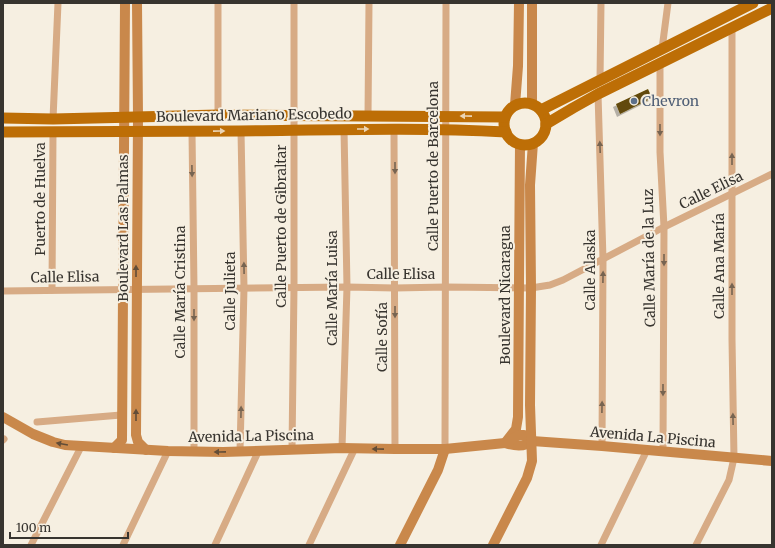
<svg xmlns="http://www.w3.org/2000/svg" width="775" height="548" font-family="Merriweather,serif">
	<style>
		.building { fill: #624807; filter: url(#shadow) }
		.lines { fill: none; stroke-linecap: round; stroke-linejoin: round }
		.street { stroke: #d7ab85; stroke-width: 7 }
		.secondary { stroke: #c9884b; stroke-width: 10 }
		.primary { stroke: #bd6e06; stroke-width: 11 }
		.oneway { fill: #ebd5b5 }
		.oneway2 { fill: #776451 }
		.oneway3 { fill: #634d37 }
		.service-dot { fill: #5c6f8a; stroke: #f6efe1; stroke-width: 1.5 }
		.labels { text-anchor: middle; stroke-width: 4; stroke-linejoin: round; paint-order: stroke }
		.service-label { font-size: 14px; fill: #4e5e75; stroke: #f6efe1; text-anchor: start }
		.street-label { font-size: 14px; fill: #37342f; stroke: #f6efe1 }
	</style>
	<defs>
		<filter id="shadow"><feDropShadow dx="-3" dy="3" stdDeviation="0" flood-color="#0004"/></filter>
	</defs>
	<rect width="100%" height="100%" fill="#f6efe1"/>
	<path class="building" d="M648 89 652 98 620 114 616 104Z"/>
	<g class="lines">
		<g class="street">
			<path d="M218 3V115"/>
			<path d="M662 49 668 3"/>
			<path d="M660 63V152L664 227 663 452"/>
			<path d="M600 80 601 3"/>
			<path d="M598 94 603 259 602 446"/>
			<path d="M368 116 369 3"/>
			<path d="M53 119 58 3"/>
			<path d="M394 129 395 449"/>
			<path d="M192 132 194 288V452"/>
			<path d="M52 290 53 132"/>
			<path d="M3 291 347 287 395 288 446 287 531 288 550 285 563 280 664 227 772 174"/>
			<path d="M37 422 121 415"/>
			<path d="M3 440 4 439"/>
			<path d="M342 448 347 287 344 129"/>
			<path d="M292 449 294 287V3"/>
			<path d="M445 449 446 3"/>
			<path d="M240 451 244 288 241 131"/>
			<path d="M31 545 81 447"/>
			<path d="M123 545 168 451"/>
			<path d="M215 545 259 450"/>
			<path d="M309 545 355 448"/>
			<path d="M601 545 647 450"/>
			<path d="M696 545 729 480 734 458 732 339V27"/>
		</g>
		<g class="secondary">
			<path d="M137 3 138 117 136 435 138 442 146 450"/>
			<path d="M532 104V3"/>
			<path d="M515 105 518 66 519 3"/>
			<path d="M520 144 518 417 516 429 505 443C514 446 524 448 532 441"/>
			<path d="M3 417 33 434 53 442 65 445 168 451 223 452 342 448 395 449H445L505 443 519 435H524L532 441 602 446 772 461"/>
			<path d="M114 448 122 440 125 3"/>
			<path d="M400 545 438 470 445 449"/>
			<path d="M493 545 527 478 532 461 530 405 531 288 530 185 533 143"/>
		</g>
		<g class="primary">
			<circle cx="525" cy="124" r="21"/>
			<path d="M541 110 753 3"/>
			<path d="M3 118 53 119 218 115 505 117"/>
			<path d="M546 124 573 108 598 94 772 8"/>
			<path d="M3 132C82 131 160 132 239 131 328 130 417 127 506 132"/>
		</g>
	</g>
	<defs><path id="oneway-solid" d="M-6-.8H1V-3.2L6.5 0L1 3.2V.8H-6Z"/></defs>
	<g class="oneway">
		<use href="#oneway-solid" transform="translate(466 116) rotate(-179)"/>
		<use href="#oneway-solid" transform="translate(363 129)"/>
		<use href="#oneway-solid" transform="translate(219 131) rotate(-1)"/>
	</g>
	<g class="oneway2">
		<use href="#oneway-solid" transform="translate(660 130) rotate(90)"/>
		<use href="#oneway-solid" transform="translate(600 147) rotate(-92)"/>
		<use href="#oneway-solid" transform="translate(732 159) rotate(-90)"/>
		<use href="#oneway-solid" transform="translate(395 168) rotate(90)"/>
		<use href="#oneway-solid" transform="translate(192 171) rotate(89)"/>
		<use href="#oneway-solid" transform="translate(664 260) rotate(90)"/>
		<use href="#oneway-solid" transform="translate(244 268) rotate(-91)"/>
		<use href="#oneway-solid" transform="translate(603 277) rotate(-89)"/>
		<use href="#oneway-solid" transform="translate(732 289) rotate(-90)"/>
		<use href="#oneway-solid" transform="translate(395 312) rotate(90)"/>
		<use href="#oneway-solid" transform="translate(194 315) rotate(90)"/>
		<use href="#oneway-solid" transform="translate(663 390) rotate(90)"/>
		<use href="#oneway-solid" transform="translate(602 407) rotate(-89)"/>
		<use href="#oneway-solid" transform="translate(241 412) rotate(-89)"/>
		<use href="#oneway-solid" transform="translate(733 419) rotate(-91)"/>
	</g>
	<g class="oneway3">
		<use href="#oneway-solid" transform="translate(136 271) rotate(-90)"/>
		<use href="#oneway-solid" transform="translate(136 415) rotate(-90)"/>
		<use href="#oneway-solid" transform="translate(62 444) rotate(-170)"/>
		<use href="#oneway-solid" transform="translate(378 449) rotate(-179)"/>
		<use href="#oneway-solid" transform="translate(220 452) rotate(179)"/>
	</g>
	<circle class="service-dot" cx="634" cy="101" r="4"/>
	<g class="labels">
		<g class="service-label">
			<text x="642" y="106">Chevron</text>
		</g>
		<g class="street-label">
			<text transform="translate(254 115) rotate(-1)" y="5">Boulevard Mariano Escobedo</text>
			<text transform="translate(433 166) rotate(-90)" y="5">Calle Puerto de Barcelona</text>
			<text transform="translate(711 190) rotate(-26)" y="5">Calle Elisa</text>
			<text transform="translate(40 199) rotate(-90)" y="5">Puerto de Huelva</text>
			<text transform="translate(281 226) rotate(-90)" y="5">Calle Puerto de Gibraltar</text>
			<text transform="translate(123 228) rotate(-90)" y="5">Boulevard Las Palmas</text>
			<text transform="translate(649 258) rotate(-91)" y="5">Calle María de la Luz</text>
			<text transform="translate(719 266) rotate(-90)" y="5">Calle Ana María</text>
			<text transform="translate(590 270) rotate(-90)" y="5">Calle Alaska</text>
			<text x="401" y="279">Calle Elisa</text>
			<text transform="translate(65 277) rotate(-1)" y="5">Calle Elisa</text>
			<text transform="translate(332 288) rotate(-90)" y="5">Calle María Luisa</text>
			<text transform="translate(230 291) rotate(-90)" y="5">Calle Julieta</text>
			<text transform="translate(180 292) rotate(-90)" y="5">Calle María Cristina</text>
			<text transform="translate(505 295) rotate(-90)" y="5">Boulevard Nicaragua</text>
			<text transform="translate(382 337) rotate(-90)" y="5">Calle Sofía</text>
			<text transform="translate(251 436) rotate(-1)" y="5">Avenida La Piscina</text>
			<text transform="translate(653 437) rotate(5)" y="5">Avenida La Piscina</text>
		</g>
	</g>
	<rect width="775" height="548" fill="none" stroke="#37342f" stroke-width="8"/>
	<path d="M10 532v6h118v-6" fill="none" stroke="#37342f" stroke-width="2"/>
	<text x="16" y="532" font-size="12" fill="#37342f" stroke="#f6efe1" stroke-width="3" paint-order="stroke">100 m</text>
</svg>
